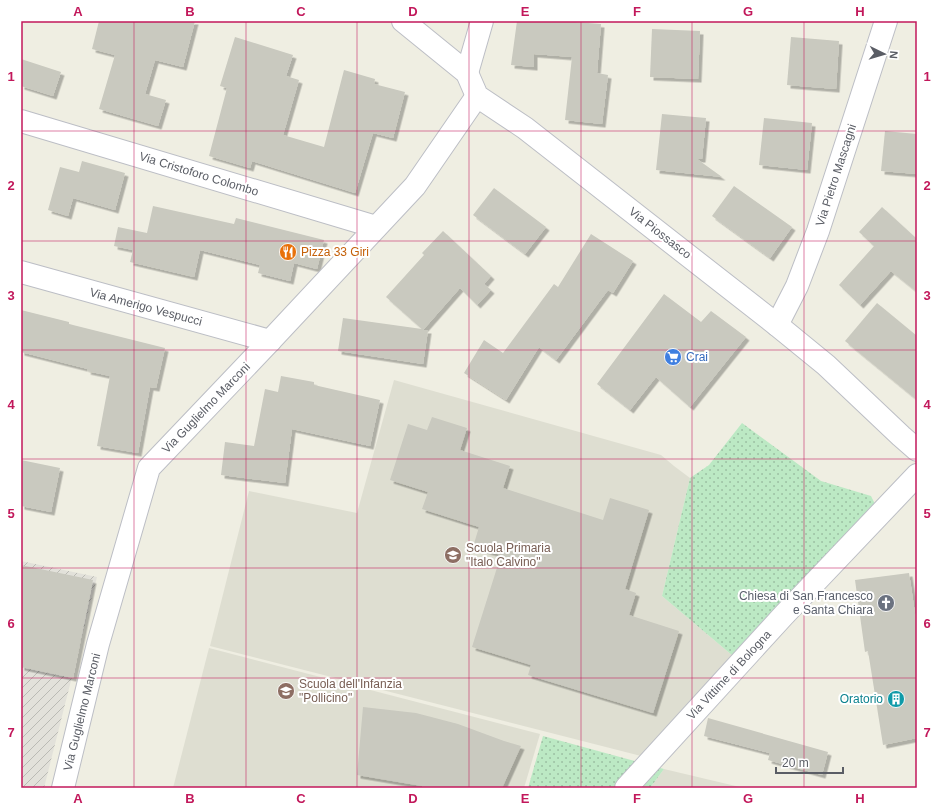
<svg xmlns="http://www.w3.org/2000/svg" width="938" height="809" font-family="Helvetica,sans-serif">
	<style>
		.industrial { fill: url(#industrial-furrows) }
		.education { fill: #deded1 }
		.park { fill: url(#park-dots) }
		.building { fill: #c9c9bf; filter: url(#shadow) }
		.lines { fill: none; stroke-linecap: round; stroke-linejoin: round }
		.minor-casing { stroke: #bcbec5; stroke-width: 24 }
		.minor { stroke: #fff; stroke-width: 22 }
		.grid { fill: none; stroke: #c2185b; stroke-width: 1; stroke-opacity: 0.55 }
		.labels { text-anchor: middle; stroke-width: 4; stroke-linejoin: round; paint-order: stroke }
		.street-label { font-size: 12px; fill: #5a5d65; stroke: #fff }
		.food-label { font-size: 12px; fill: #c56008; stroke: #fff; text-anchor: start }
		.shop-label { font-size: 12px; fill: #366cbe; stroke: #fff; text-anchor: start }
		.education-label { font-size: 12px; fill: #785e54; stroke: #fff; text-anchor: start }
		.worship-label { font-size: 12px; fill: #5b616d; stroke: #fff; text-anchor: end }
		.culture-label { font-size: 12px; fill: #0d838f; stroke: #fff; text-anchor: end }
		.neatline { fill: none; stroke: #c2185b; stroke-width: 1.5 }
		.grid-label { font-size: 13px; text-anchor: middle; font-weight: bold; fill: #c2185b }
	</style>
	<defs>
		<pattern id="industrial-furrows" width="10" height="10" patternUnits="userSpaceOnUse"><rect width="10" height="10" fill="#e2e1da"/><path d="M-1 1l2-2M0 10L10 0M9 11l2-2" fill="none" stroke="#babab4"/></pattern>
		<pattern id="park-dots" width="8" height="8" patternUnits="userSpaceOnUse"><rect width="8" height="8" fill="#bce9c4"/><path d="M2 2h.1M6 6h.1" fill="none" stroke="#9cc0a3" stroke-width="1.8" stroke-linecap="round"/></pattern>
		<filter id="shadow"><feDropShadow dx="3.5" dy="3.5" stdDeviation="0" flood-color="#0004"/></filter>
	</defs>
	<rect width="100%" height="100%" fill="#efeee2"/>
	<path class="industrial" d="M21 561 97 577 44 788H21Z"/>
	<g class="education">
		<path d="M394 380 661 455 674 466 690 478 662 596 733 656 645 757 210 646 249 491 357 513Z"/>
		<path d="M209 648 540 734 524 788H173Z"/>
		<path d="M664 769 744 788H650Z"/>
	</g>
	<g class="park">
		<path d="M742 423 821 481 871 496 877 508 733 656 662 596 690 478 709 465Z"/>
		<path d="M543 736 664 769 650 788H528Z"/>
	</g>
	<g class="building">
		<path d="M99 21H195L183 67 155 60 145 94 166 100 158 126 99 109 115 55 92 49Z"/>
		<path d="M517 21H562L601 24 597 73 608 75 602 124 565 120 572 57 534 54V67L511 65Z"/>
		<path d="M652 29 700 31 698 79 650 77Z"/>
		<path d="M235 37 293 55 286 76 299 80 283 135 324 147 344 70 375 79 374 84 405 92 393 138 373 133 355 193 252 161 250 168 209 156 227 88 220 86Z"/>
		<path d="M791 37 839 41 836 89 787 85Z"/>
		<path d="M21 59 61 72 53 96 21 86Z"/>
		<path d="M662 114 706 118 702 159H697L722 177 656 170Z"/>
		<path d="M764 118 812 123 807 170 759 165Z"/>
		<path d="M885 131 917 134V174L881 171Z"/>
		<path d="M82 161 125 173 115 210 73 198 68 216 48 210 60 167 79 172Z"/>
		<path d="M734 186 792 227 770 258 712 216Z"/>
		<path d="M494 188 546 227 525 254 473 215Z"/>
		<path d="M153 206 234 224 236 218 324 240 317 269 294 263 290 281 258 273 260 265 200 250 194 277 130 262 133 250 114 246 118 227 147 233Z"/>
		<path d="M882 207 917 239V292L891 271 860 305 839 285 874 246 859 232Z"/>
		<path d="M443 231 491 276 484 284 491 290 477 305 460 288 423 330H428L423 364 338 351 343 318 422 329 386 297 424 255 422 253Z"/>
		<path d="M591 234 633 261 613 293 608 290 556 360 539 347 506 400 464 373 484 340 503 353 554 284 558 287Z"/>
		<path d="M664 294 701 322 711 311 746 337 690 407 656 377 630 410 597 384Z"/>
		<path d="M877 303 917 336V400L845 341Z"/>
		<path d="M21 310 69 322V324L165 348 156 388 150 387 138 453 97 446 110 376 87 371 88 369 21 352Z"/>
		<path d="M281 376 314 382V385L380 400 370 446 292 429 285 483 221 475 225 442 254 446 265 389 278 392Z"/>
		<path d="M432 417 467 428 460 450 510 466 503 488 603 520 610 498 649 510 625 589 636 593 629 615 679 631 653 713 528 675 531 665 472 647 501 555 473 547 479 527 422 509 428 492 390 480 408 424 427 430Z"/>
		<path d="M21 460 60 468 51 512 21 506Z"/>
		<path d="M21 565 93 580 73 678 21 667Z"/>
		<path d="M909 573 917 627V738L883 745 868 651 865 652 855 580Z"/>
		<path d="M363 707 416 713 458 724 504 741 521 746 502 788H422V786L357 775Z"/>
		<path d="M708 718 828 752 822 775 768 760 770 753 704 736Z"/>
	</g>
	<g class="lines">
		<g class="minor-casing">
			<g id="minor">
				<path d="M403 21 467 73 477 96 525 128 777 325 826 365 901 436 917 450"/>
				<path d="M467 73 482 21"/>
				<path d="M21 121 376 227"/>
				<path d="M21 272 270 341"/>
				<path d="M777 325 797 286 818 231 886 21"/>
				<path d="M63 788 98 644 149 468 270 341 415 186 477 96"/>
				<path d="M626 788 783 616 917 475"/>
			</g>
		</g>
		<use href="#minor" class="minor"/>
	</g>
	<path class="grid" d="M134 21V788M246 21V788M357 21V788M469 21V788M581 21V788M692 21V788M804 21V788M21 131H917M21 241H917M21 350H917M21 459H917M21 568H917M21 678H917"/>
	<defs>
		<g id="restaurant-disc" transform="scale(0.9)"><circle r="9.5" fill="#e8710a" stroke="#fff"/><path d="M-5-6h1v4h1v-4h1v4h1v-4h1v5L-1.5 .5V6h-2V.5L-5-1ZM5-6V6H3V1.5H1.5Q1.5-4 5-6Z" fill="#fff"/></g>
		<g id="supermarket-disc" transform="scale(0.9)"><circle r="9.5" fill="#3f7fe0" stroke="#fff"/><path d="M-6-5.5h2.5l.6 2H6L4.5 2H-2.5L-4.4-4H-6ZM-1.5 3.2a1.3 1.3 0 1 0 .1 0ZM3 3.2a1.3 1.3 0 1 0 .1 0Z" fill="#fff"/></g>
		<g id="school-disc" transform="scale(0.9)"><circle r="9.5" fill="#8d6e63" stroke="#fff"/><path d="M0-5L7-2L0 1L-7-2ZM-4 1L0 2.5L4 1V4Q0 6-4 4Z" fill="#fff"/></g>
		<g id="church-disc" transform="scale(0.9)"><circle r="9.5" fill="#6b7280" stroke="#fff"/><path d="M-1.2-6h2.4v3.5h3.3v2.4h-3.3V6h-2.4V-.1h-3.3v-2.4h3.3Z" fill="#fff"/></g>
		<g id="building-disc" transform="scale(0.9)"><circle r="9.5" fill="#0f9aa8" stroke="#fff"/><path d="M-4-6H4V6H1V3H-1V6H-4ZM-2.5-4.3h1.7v1.8h-1.7ZM.8-4.3h1.7v1.8H.8ZM-2.5-1h1.7V.8h-1.7ZM.8-1h1.7V.8H.8Z" fill="#fff"/></g>
	</defs>
	<g fill-rule="evenodd">
		<use href="#restaurant-disc" x="288" y="252"/>
		<use href="#supermarket-disc" x="673" y="357"/>
		<use href="#school-disc" x="453" y="555"/>
		<use href="#church-disc" x="886" y="603"/>
		<use href="#school-disc" x="286" y="691"/>
		<use href="#building-disc" x="896" y="699"/>
	</g>
	<g class="labels">
		<g class="street-label">
			<text transform="translate(199 174) rotate(17)" y="4">Via Cristoforo Colombo</text>
			<text transform="translate(836 175) rotate(-72)" y="4">Via Pietro Mascagni</text>
			<text transform="translate(660 233) rotate(38)" y="4">Via Piossasco</text>
			<text transform="translate(146 307) rotate(15)" y="4">Via Amerigo Vespucci</text>
			<text transform="translate(206 408) rotate(-46)" y="4">Via Guglielmo Marconi</text>
			<text transform="translate(729 675) rotate(-47)" y="4">Via Vittime di Bologna</text>
			<text transform="translate(82 712) rotate(-76)" y="4">Via Guglielmo Marconi</text>
		</g>
		<g class="food-label">
			<text x="301" y="256">Pizza 33 Giri</text>
		</g>
		<g class="shop-label">
			<text x="686" y="361">Crai</text>
		</g>
		<g class="education-label">
			<text x="466" y="552">Scuola Primaria<tspan x="466" dy="14">"Italo Calvino"</tspan></text>
			<text x="299" y="688">Scuola dell'Infanzia<tspan x="299" dy="14">"Pollicino"</tspan></text>
		</g>
		<g class="worship-label">
			<text x="873" y="600">Chiesa di San Francesco<tspan x="873" dy="14">e Santa Chiara</tspan></text>
		</g>
		<g class="culture-label">
			<text x="883" y="703">Oratorio</text>
		</g>
	</g>
	<rect width="938" height="809" fill="none" stroke="#ffffff" stroke-width="44"/>
	<g transform="translate(884 54) rotate(95)" stroke="#ffffff" stroke-width="3" paint-order="stroke">
	<path d="M0-3L7 15L0 10L-7 15Z" fill="#5a5d65"/>
	<text y="-6" font-size="11" font-weight="bold" text-anchor="middle" fill="#5a5d65">N</text>
	</g>
	<path d="M776 767v6h67v-6" fill="none" stroke="#5a5d65" stroke-width="2"/>
	<text x="782" y="767" font-size="12" fill="#5a5d65" stroke="#ffffff" stroke-width="3" paint-order="stroke">20 m</text>
	<rect x="22" y="22" width="894" height="765" class="neatline"/>
	<g class="grid-label">
		<text x="78" y="16">A</text>
		<text x="190" y="16">B</text>
		<text x="301" y="16">C</text>
		<text x="413" y="16">D</text>
		<text x="525" y="16">E</text>
		<text x="637" y="16">F</text>
		<text x="748" y="16">G</text>
		<text x="860" y="16">H</text>
		<text x="11" y="81">1</text>
		<text x="927" y="81">1</text>
		<text x="11" y="190">2</text>
		<text x="927" y="190">2</text>
		<text x="11" y="300">3</text>
		<text x="927" y="300">3</text>
		<text x="11" y="409">4</text>
		<text x="927" y="409">4</text>
		<text x="11" y="518">5</text>
		<text x="927" y="518">5</text>
		<text x="11" y="628">6</text>
		<text x="927" y="628">6</text>
		<text x="11" y="737">7</text>
		<text x="927" y="737">7</text>
		<text x="78" y="803">A</text>
		<text x="190" y="803">B</text>
		<text x="301" y="803">C</text>
		<text x="413" y="803">D</text>
		<text x="525" y="803">E</text>
		<text x="637" y="803">F</text>
		<text x="748" y="803">G</text>
		<text x="860" y="803">H</text>
	</g>
</svg>
